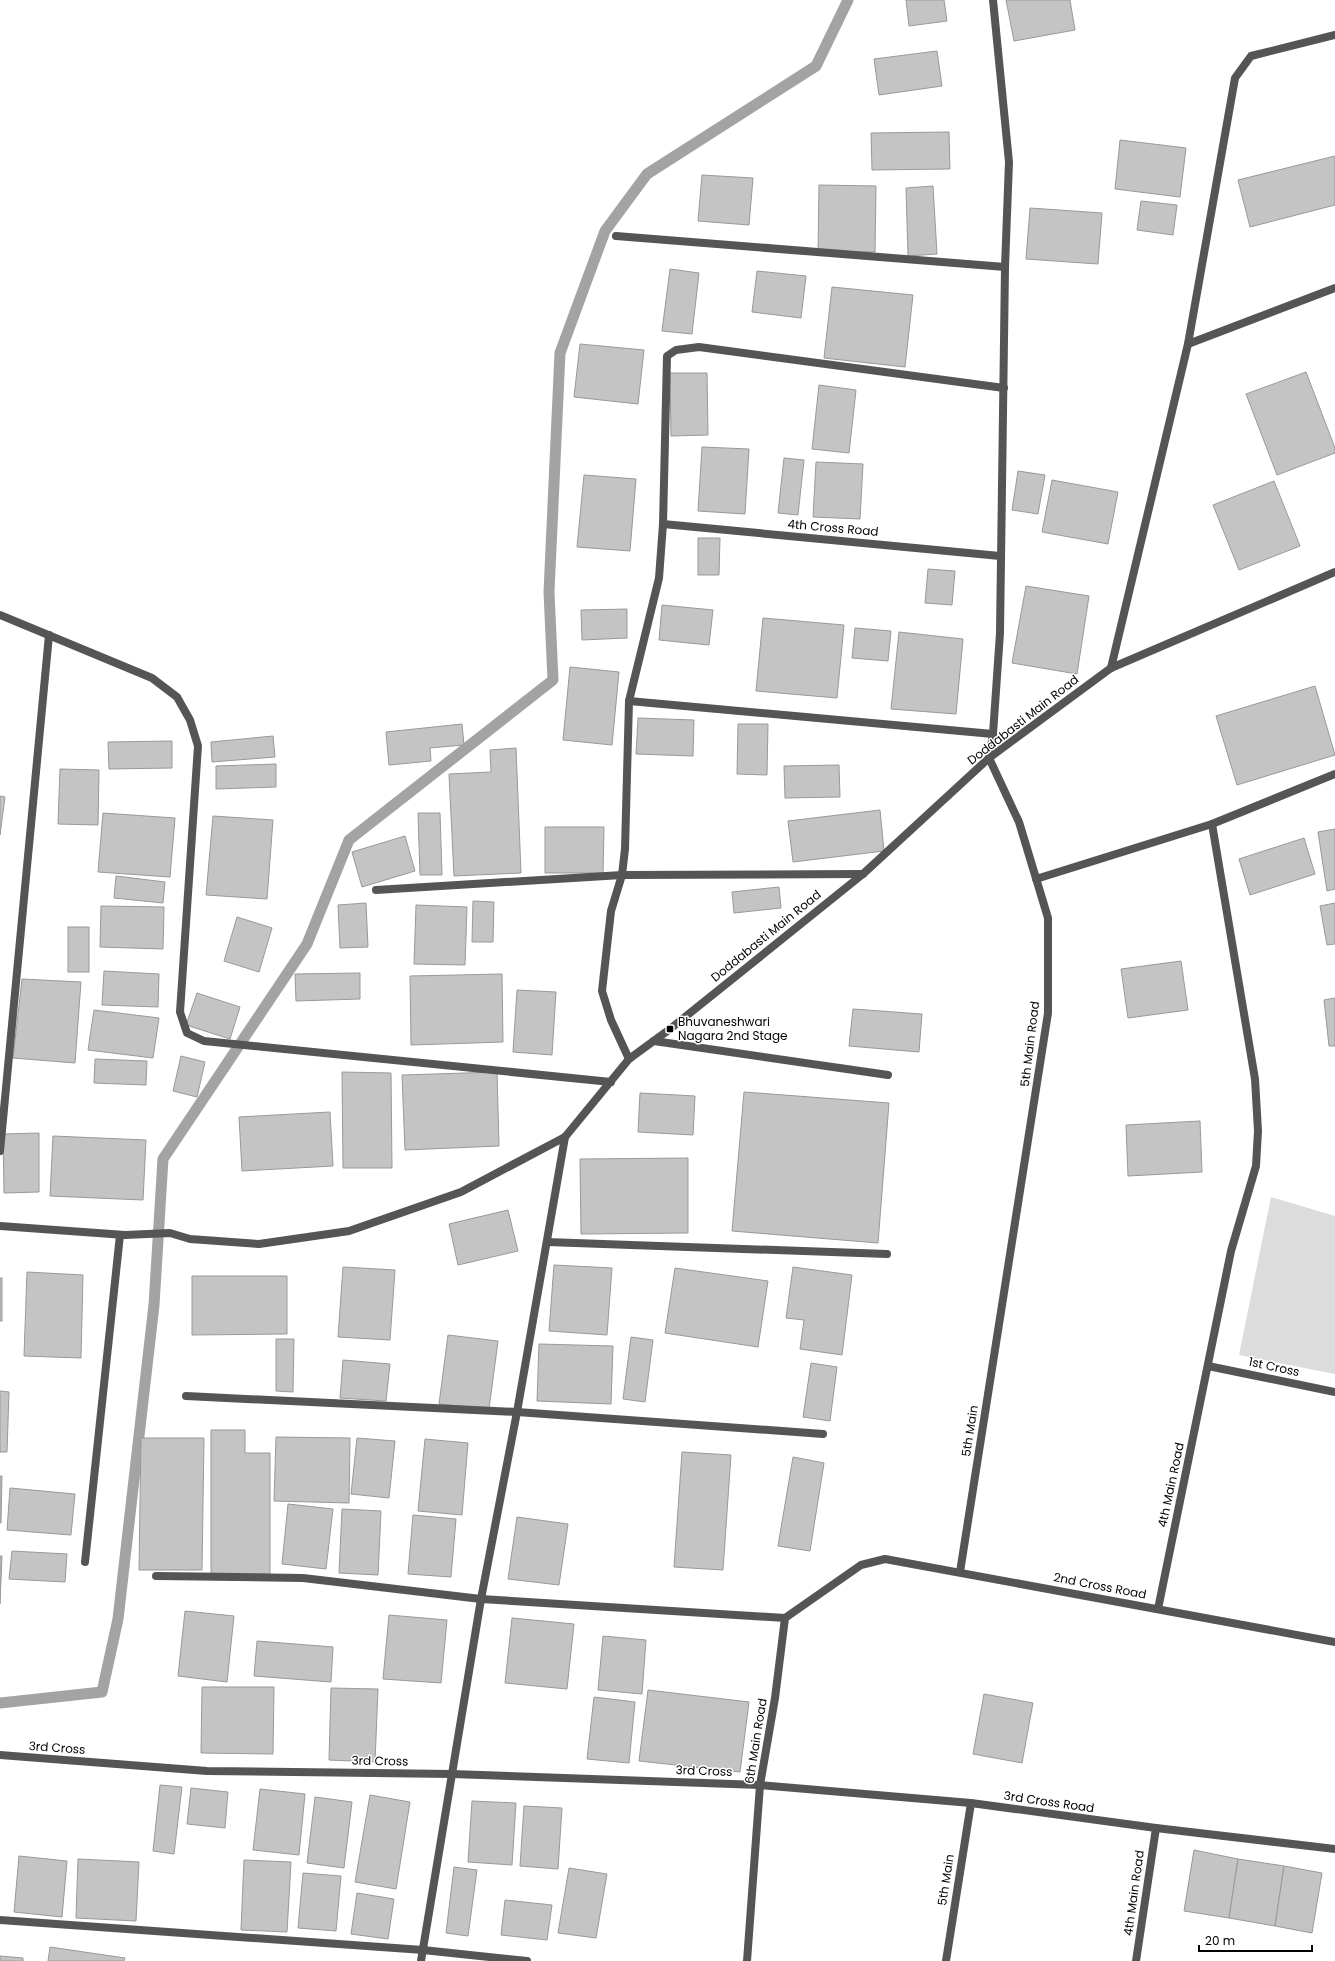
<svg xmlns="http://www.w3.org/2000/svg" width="1335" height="1961" font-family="Poppins,sans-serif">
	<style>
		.green { fill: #dcdcdc }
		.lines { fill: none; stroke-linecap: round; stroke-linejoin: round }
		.stream { stroke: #a3a3a3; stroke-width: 11 }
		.building { fill: #c4c4c4; stroke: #999 }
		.minor { stroke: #555; stroke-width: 8 }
		.tertiary { stroke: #555; stroke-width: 8 }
		.poi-dot { fill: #000; stroke: #fff; stroke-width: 1.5 }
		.labels { text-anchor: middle; stroke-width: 3; stroke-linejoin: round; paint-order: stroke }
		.street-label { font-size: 12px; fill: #000; stroke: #fff }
		.poi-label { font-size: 12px; fill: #000; stroke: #fff; text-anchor: start }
	</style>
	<rect width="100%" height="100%" fill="#fff"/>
	<path class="green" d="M1271 1197 1335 1216V1374L1239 1355Z"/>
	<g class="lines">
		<path class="stream" d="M0 1703 102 1692 118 1619 154 1305 163 1159 307 944 349 840 553 680 549 592 560 353 605 231 647 174 816 66 848 0"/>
	</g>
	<g class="building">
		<path d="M906 0H944L947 21 909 26Z"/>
		<path d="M1006 0H1070L1075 30 1014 41Z"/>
		<path d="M937 51 942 86 879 95 874 59Z"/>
		<path d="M949 132 950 169 872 170 871 133Z"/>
		<path d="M1120 140 1186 148 1180 197 1115 189Z"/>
		<path d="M1335 156V205L1250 227 1238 180Z"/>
		<path d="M702 175 753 178 749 225 698 221Z"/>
		<path d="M819 185 876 186 875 252H818Z"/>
		<path d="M933 186 937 254 908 256 906 188Z"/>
		<path d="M1141 201 1177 205 1173 235 1137 230Z"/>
		<path d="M1030 208 1102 213 1098 264 1026 259Z"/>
		<path d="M670 269 699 273 692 334 662 331Z"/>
		<path d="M757 271 806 276 801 318 752 312Z"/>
		<path d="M832 287 913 295 905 367 824 358Z"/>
		<path d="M580 344 644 350 638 404 574 397Z"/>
		<path d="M1306 372 1335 448V453L1277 475 1246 394Z"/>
		<path d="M670 373H707L708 435 671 436Z"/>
		<path d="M819 385 856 390 849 453 812 449Z"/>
		<path d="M702 447 749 449 745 514 698 511Z"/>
		<path d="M784 458 804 460 798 515 778 513Z"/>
		<path d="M816 462 863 464 860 519 813 517Z"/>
		<path d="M1018 471 1045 475 1038 514 1012 510Z"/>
		<path d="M584 475 636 479 630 551 577 547Z"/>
		<path d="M1052 480 1118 492 1108 544 1042 532Z"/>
		<path d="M1274 481 1300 546 1239 570 1213 505Z"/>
		<path d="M698 538H720L719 575H698Z"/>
		<path d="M928 569 955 571 952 605 925 603Z"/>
		<path d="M1026 586 1089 596 1077 674 1012 663Z"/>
		<path d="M662 605 713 610 709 645 659 640Z"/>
		<path d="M627 609V638L582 640 581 610Z"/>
		<path d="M763 618 844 625 837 698 756 691Z"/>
		<path d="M855 628 891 631 888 661 852 658Z"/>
		<path d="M899 632 963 639 956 714 891 709Z"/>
		<path d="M570 667 619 672 612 745 563 740Z"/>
		<path d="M1315 686 1335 755 1237 785 1216 716Z"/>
		<path d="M638 718 694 720 693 756 636 754Z"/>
		<path d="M462 724 464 745 430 748 431 761 389 765 386 732Z"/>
		<path d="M738 724H768L767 775 737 774Z"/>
		<path d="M273 736 275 757 212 762 211 742Z"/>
		<path d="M172 741V768L109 769 108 742Z"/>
		<path d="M516 748 521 873 454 876 449 774 491 772 490 750Z"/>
		<path d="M276 764V787L216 789V766Z"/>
		<path d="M839 765 840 797 785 798 784 766Z"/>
		<path d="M60 769 99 770 98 825 58 824Z"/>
		<path d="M0 796 5 797 0 835Z"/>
		<path d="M880 810 884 851 793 862 788 821Z"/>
		<path d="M103 813 175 818 170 877 98 872Z"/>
		<path d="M418 813H440L442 875H420Z"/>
		<path d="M213 816 273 820 267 899 206 895Z"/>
		<path d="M545 827H604L603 873H545Z"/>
		<path d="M1335 829V889L1327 891 1318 832Z"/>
		<path d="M405 836 415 871 362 887 352 852Z"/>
		<path d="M1304 838 1315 874 1250 895 1239 859Z"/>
		<path d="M116 876 165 882 163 903 114 898Z"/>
		<path d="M779 887 781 908 734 913 732 892Z"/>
		<path d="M473 901 494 902 493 942H472Z"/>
		<path d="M366 903 368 947 340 948 338 905Z"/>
		<path d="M1335 903V944L1327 945 1320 906Z"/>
		<path d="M416 905 467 907 465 965 414 964Z"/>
		<path d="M101 906 164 907 163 949 100 947Z"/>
		<path d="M237 917 272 928 259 972 224 961Z"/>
		<rect x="68" y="927" width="21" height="45"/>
		<path d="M1181 961 1188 1010 1128 1018 1121 969Z"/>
		<path d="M104 971 159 974 158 1007 102 1005Z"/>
		<path d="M360 973V999L296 1001 295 974Z"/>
		<path d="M502 974 503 1042 411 1045 410 976Z"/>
		<path d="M22 979 81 982 75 1063 13 1058Z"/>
		<path d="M517 990 556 992 552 1055 513 1052Z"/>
		<path d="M197 993 240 1007 230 1039 186 1025Z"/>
		<path d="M1335 998V1046H1329L1324 1000Z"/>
		<path d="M853 1009 922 1014 919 1052 849 1046Z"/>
		<path d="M94 1010 159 1018 153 1058 88 1050Z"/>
		<path d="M181 1056 205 1062 197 1097 173 1091Z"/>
		<path d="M95 1059 147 1061 146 1085 94 1083Z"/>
		<path d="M342 1072 391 1073 392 1168H343Z"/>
		<path d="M497 1072 499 1146 405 1150 402 1075Z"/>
		<path d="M744 1092 889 1103 878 1243 732 1231Z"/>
		<path d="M640 1093 695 1096 693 1135 638 1132Z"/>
		<path d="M330 1112 333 1166 242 1171 239 1117Z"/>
		<path d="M1200 1121 1202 1172 1128 1176 1126 1125Z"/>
		<path d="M39 1133V1192L4 1193 3 1134Z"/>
		<path d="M53 1136 146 1140 143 1200 50 1196Z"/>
		<path d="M688 1158V1233L581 1234 580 1159Z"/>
		<path d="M508 1210 518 1251 458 1265 449 1224Z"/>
		<path d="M554 1265 612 1268 607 1335 549 1331Z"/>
		<path d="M343 1267 395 1270 390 1340 338 1337Z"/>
		<path d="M793 1267 852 1275 842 1355 800 1349 804 1320 786 1318Z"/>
		<path d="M675 1268 768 1281 758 1347 665 1333Z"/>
		<path d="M27 1272 83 1275 81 1358 24 1356Z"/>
		<path d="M192 1276H287V1334L192 1335Z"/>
		<rect x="0" y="1278" width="2" height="43"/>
		<path d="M448 1335 498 1341 489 1409 439 1404Z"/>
		<path d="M631 1337 653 1340 645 1402 623 1399Z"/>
		<path d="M276 1339H294L293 1392 276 1391Z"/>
		<path d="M539 1344 613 1346 611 1404 537 1401Z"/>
		<path d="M343 1360 390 1364 386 1401 340 1398Z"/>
		<path d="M811 1363 837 1367 830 1421 803 1417Z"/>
		<path d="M0 1391 9 1392 7 1452H0Z"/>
		<path d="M211 1430H245V1453H270V1574L211 1575Z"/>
		<path d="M276 1437 350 1438 349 1503 274 1501Z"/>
		<path d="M141 1438H204L202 1570H139Z"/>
		<path d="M357 1438 395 1441 389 1498 351 1494Z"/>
		<path d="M425 1439 468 1443 462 1515 418 1511Z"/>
		<path d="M682 1452 731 1455 723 1570 674 1567Z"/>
		<path d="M793 1457 824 1463 810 1551 778 1546Z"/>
		<path d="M0 1476H2L1 1523H0Z"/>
		<path d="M10 1488 75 1494 71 1535 7 1530Z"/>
		<path d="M288 1504 333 1509 326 1569 282 1564Z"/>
		<path d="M342 1509 381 1511 378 1575 339 1573Z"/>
		<path d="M413 1515 456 1519 451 1577 408 1574Z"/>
		<path d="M517 1517 568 1524 559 1585 508 1579Z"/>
		<path d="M12 1551 67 1554 65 1582 9 1579Z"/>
		<path d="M0 1556H2L0 1604Z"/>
		<path d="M185 1611 234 1616 227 1682 178 1676Z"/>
		<path d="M389 1615 447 1620 441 1683 383 1679Z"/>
		<path d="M512 1618 574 1624 567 1689 505 1683Z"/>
		<path d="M603 1636 646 1640 642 1694 598 1690Z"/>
		<path d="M257 1641 333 1647 331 1682 254 1676Z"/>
		<path d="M202 1687H274L273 1754 201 1753Z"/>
		<path d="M331 1688 378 1689 375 1762 329 1760Z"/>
		<path d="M648 1690 749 1702 740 1772 639 1761Z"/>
		<path d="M984 1694 1033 1703 1022 1763 973 1754Z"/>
		<path d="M594 1697 635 1702 629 1763 587 1759Z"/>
		<path d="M160 1785 182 1787 174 1854 153 1851Z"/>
		<path d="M191 1788 228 1792 225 1828 187 1824Z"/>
		<path d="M260 1789 305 1794 299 1855 253 1850Z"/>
		<path d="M370 1795 410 1802 396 1889 355 1882Z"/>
		<path d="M315 1797 352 1802 344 1868 307 1863Z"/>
		<path d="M472 1801 516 1803 512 1865 468 1862Z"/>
		<path d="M524 1806 562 1808 558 1869 520 1866Z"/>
		<path d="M1194 1850 1238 1859 1229 1918 1184 1911Z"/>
		<path d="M19 1856 67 1861 62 1917 14 1912Z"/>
		<path d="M78 1859 139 1862 136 1921 76 1918Z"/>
		<path d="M1238 1859 1284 1866 1275 1926 1229 1918Z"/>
		<path d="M244 1860 291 1862 287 1932 241 1930Z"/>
		<path d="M1284 1866 1322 1873 1312 1933 1275 1926Z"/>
		<path d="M454 1867 477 1870 468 1936 446 1933Z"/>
		<path d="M569 1868 607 1874 596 1938 558 1933Z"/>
		<path d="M303 1873 341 1876 336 1931 298 1928Z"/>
		<path d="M357 1893 394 1899 388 1939 351 1934Z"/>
		<path d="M505 1900 552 1905 547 1940 501 1935Z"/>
		<path d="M50 1947 125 1958 124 1961H48Z"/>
		<path d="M0 1956 23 1958V1961H0Z"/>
	</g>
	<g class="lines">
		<g class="minor">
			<path d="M616 236 1005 267"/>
			<path d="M1188 344 1235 78 1251 56 1335 35"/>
			<path d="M663 524 1000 556"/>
			<path d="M0 615 152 678 177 697 190 720 198 746 180 1012 187 1033 204 1041 611 1082"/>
			<path d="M1111 668 1188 344 1335 288"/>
			<path d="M629 701 993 734"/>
			<path d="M1036 879 1212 824 1335 774"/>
			<path d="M376 890 622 875 863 874"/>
			<path d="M654 1041 888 1075"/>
			<path d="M629 1059 611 1020 602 991 611 911 622 875 625 849 629 701 659 578 663 524 667 356 676 350 699 347 1004 388"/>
			<path d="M0 1151 49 635"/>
			<path d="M547 1242 887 1254"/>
			<path d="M1208 1366 1335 1392"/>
			<path d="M186 1396 517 1412 823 1434"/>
			<path d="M85 1562 120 1235"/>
			<path d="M960 1572 1048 1013V918L1019 822 989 758 993 734 1000 633 1005 267 1009 162 993 0"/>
			<path d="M156 1576 303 1578 481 1599 785 1618"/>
			<path d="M1158 1609 1231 1251 1256 1166 1258 1131 1255 1079 1212 824"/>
			<path d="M0 1755 207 1771 452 1774 760 1785 971 1803 1156 1828 1335 1849"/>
			<path d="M0 1920 423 1950 527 1961"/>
			<path d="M421 1961 481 1599 517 1412 565 1137"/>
			<path d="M747 1961 760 1785 775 1698 785 1618 861 1565 885 1559 1335 1642"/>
			<path d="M946 1961 971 1803"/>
			<path d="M1136 1961 1156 1828"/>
		</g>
		<path class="tertiary" d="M0 1226 125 1235 170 1233 190 1239 259 1244 349 1231 461 1192 565 1137 629 1059 670 1029 863 874 989 758 1111 668 1335 572"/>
	</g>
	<rect class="poi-dot" x="666" y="1025" width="8" height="8" rx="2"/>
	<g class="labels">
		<g class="street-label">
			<text transform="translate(833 528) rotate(5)" y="4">4th Cross Road</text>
			<text transform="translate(1023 720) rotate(-38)" y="4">Doddabasti Main Road</text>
			<text transform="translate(766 936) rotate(-39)" y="4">Doddabasti Main Road</text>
			<text transform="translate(1030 1044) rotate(-83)" y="4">5th Main Road</text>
			<text transform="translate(1274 1367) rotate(12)" y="4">1st Cross</text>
			<text transform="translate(970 1431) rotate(-81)" y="4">5th Main</text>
			<text transform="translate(1171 1485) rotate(-78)" y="4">4th Main Road</text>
			<text transform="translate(1100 1586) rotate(11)" y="4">2nd Cross Road</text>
			<text transform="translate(756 1741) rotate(-81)" y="4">6th Main Road</text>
			<text transform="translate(57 1748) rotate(4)" y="4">3rd Cross</text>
			<text transform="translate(380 1761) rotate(1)" y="4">3rd Cross</text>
			<text transform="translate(704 1771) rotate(2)" y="4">3rd Cross</text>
			<text transform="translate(1049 1802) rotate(8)" y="4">3rd Cross Road</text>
			<text transform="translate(946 1880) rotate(-81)" y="4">5th Main</text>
			<text transform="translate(1134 1893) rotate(-82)" y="4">4th Main Road</text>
		</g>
		<g class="poi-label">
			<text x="678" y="1026">Bhuvaneshwari<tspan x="678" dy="14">Nagara 2nd Stage</tspan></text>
		</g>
	</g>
	<path d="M1199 1945v6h113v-6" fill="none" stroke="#000000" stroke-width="2"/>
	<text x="1205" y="1945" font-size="12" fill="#000000" stroke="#ffffff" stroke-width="3" paint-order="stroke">20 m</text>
</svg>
